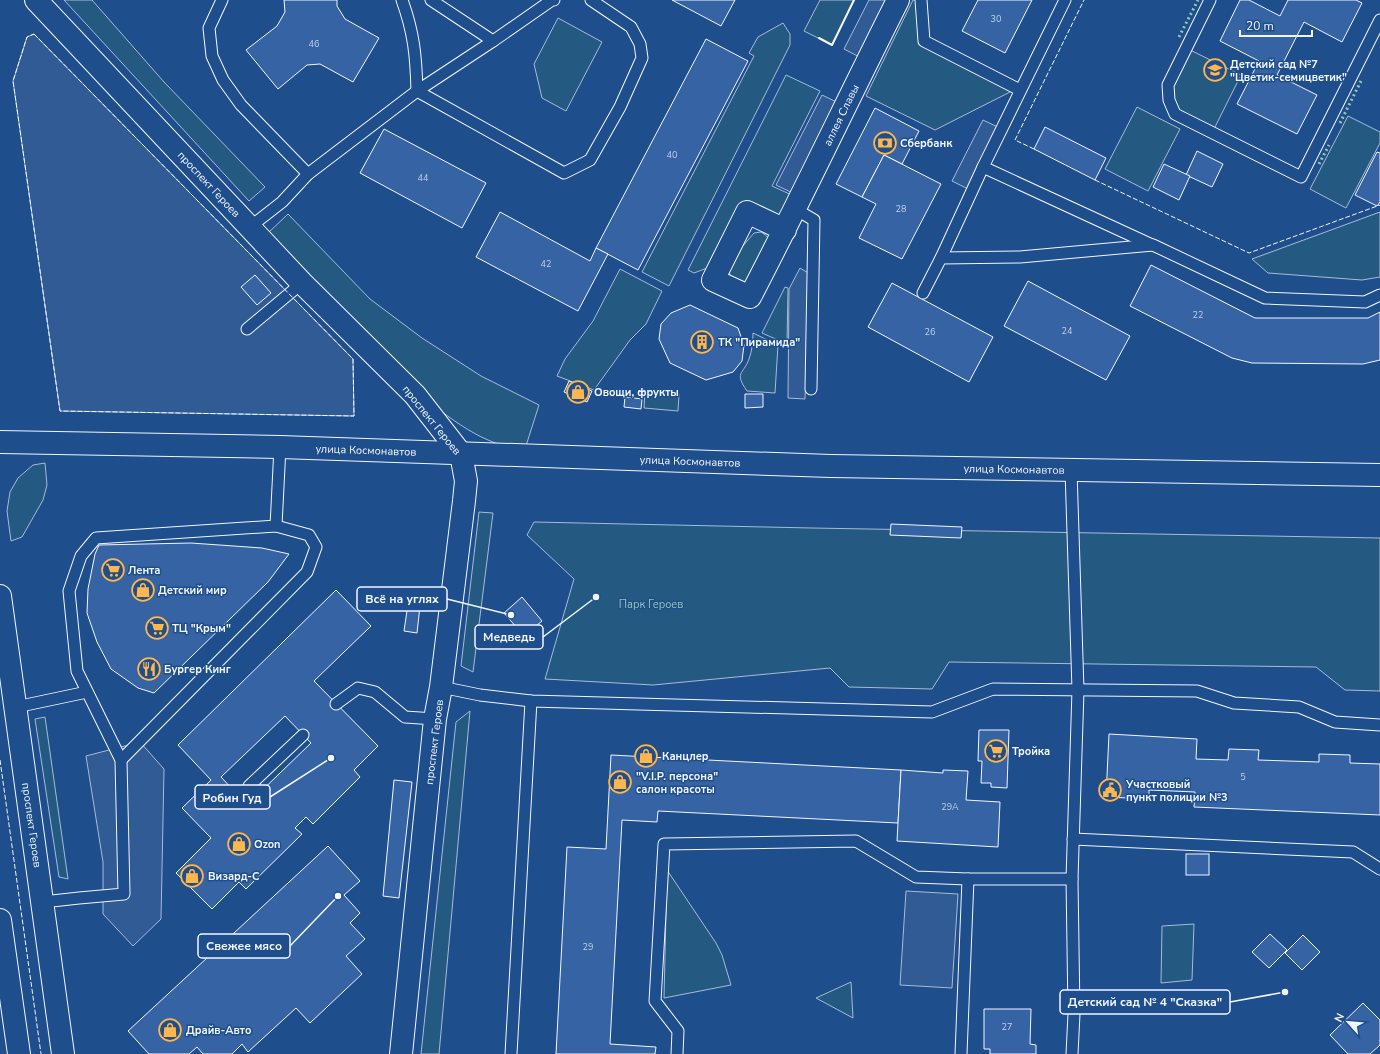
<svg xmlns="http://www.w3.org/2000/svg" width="1380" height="1054" font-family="'Nunito Sans',sans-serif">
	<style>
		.green { fill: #245a82; stroke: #a8bbd7 }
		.parking { fill: #305b95; stroke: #a8bbd7 }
		.building { fill: #3563a3; stroke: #f2f6ff; fill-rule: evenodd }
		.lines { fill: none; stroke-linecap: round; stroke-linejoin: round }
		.service-casing { stroke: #f2f6ff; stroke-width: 13 }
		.minor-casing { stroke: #f2f6ff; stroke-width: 24 }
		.tertiary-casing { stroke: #f2f6ff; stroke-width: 24 }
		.secondary-casing { stroke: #f2f6ff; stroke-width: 24 }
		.service { stroke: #1f4e8c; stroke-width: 11 }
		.minor { stroke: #1f4e8c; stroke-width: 22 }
		.tertiary { stroke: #1f4e8c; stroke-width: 22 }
		.secondary { stroke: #1f4e8c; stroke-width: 22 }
		.hedge { stroke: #97c8a6; stroke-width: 3; stroke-dasharray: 2 3; stroke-linecap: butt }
		.fence { stroke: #f2f6ff; stroke-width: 1; stroke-dasharray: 5 2; stroke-linecap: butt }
		.wall { stroke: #f2f6ff; stroke-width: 2 }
		.labels { text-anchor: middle; stroke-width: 3; stroke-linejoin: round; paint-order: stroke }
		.number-label { font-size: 9px; fill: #c3d1e8 }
		.poi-label { font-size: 11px; font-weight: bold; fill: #f2f6ff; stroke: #1f4e8c; text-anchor: start }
		.street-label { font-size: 11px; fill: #f2f6ff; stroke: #1f4e8c }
		.park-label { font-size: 11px; fill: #97c8a6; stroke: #1f4e8c }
		.leader { fill: none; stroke: #f2f6ff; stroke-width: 1.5 }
		.callout-dot { fill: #f2f6ff; stroke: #1f4e8c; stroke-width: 1.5 }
		.callout { fill: #1f4e8c; stroke: #f2f6ff; stroke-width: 1.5 }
		.callout-label { font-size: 12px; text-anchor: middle; font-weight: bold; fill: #f2f6ff }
	</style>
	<rect width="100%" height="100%" fill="#1f4e8c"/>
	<g class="green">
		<path d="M64 0H92L164 82 265 187 249 201Z"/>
		<path d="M820 0H854L832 45 804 31Z"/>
		<path d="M913 0H919L922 42 1014 90 935 130 866 96Z"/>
		<path d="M558 18 602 42 566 111 542 98 534 64Z"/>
		<path d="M783 23 790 34V45L669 286 642 272 754 56 749 53 758 37Z"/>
		<path d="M1188 49 1241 75 1213 131 1176 113 1170 85Z"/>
		<path d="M786 75 820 91 772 186 796 197 783 225 745 207 715 265 694 273 688 270Z"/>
		<path d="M1137 107 1180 129 1148 191 1105 169Z"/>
		<path d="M1348 116 1380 132V143L1346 208 1310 189Z"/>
		<path d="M1380 212V277L1362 280 1268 273 1252 259Z"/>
		<path d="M288 214 370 299 422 338 481 376 539 405 525 449C512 447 499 445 488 440 469 432 452 419 435 407L267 234Z"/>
		<path d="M761 232C767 236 770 238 771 245L745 283 731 277 729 272 742 247 754 233Z"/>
		<path d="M620 269 662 291 646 324 630 340 594 390 557 376 565 359 593 321Z"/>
		<path d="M785 287 788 288 787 344 762 333Z"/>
		<path d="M753 333 778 345 775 393 747 391C734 372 743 375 749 359 752 351 753 342 753 333Z"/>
		<path d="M645 391 679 394 678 411 644 408Z"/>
		<path d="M45 463 47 485 43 500 22 537 11 541 7 511 10 492 18 478 33 465Z"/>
		<path d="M479 512 493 513 473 672 461 666Z"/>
		<path d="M534 522 812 528 1380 538V691L1345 690 1316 667 949 662 932 689 849 687 830 668 653 685 545 679 574 579 527 535Z"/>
		<path d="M470 711 439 1054H421L456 722Z"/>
		<path d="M45 717 68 879 59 877 35 719Z"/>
		<path d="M667 870 716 943 722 955 731 985 664 998Z"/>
		<path d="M1194 924 1192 980 1161 983 1162 926Z"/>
		<path d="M851 982 853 1018 816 998Z"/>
	</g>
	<g class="parking">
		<path d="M869 0H898L867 61 844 49Z"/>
		<path d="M34 34 353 359 354 416 60 411 13 81 27 37Z"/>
		<path d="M822 95 845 106 801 197 776 185Z"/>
		<path d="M983 120 1002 129 972 191 952 181Z"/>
		<path d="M800 268 810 274 805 399 788 398 789 289Z"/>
		<path d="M140 742 164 769 161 919 133 946 103 914V862L86 756Z"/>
		<path d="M906 891 958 894 952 988 900 985Z"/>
	</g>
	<g class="building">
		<path d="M284 0H337V6L345 19 379 38 353 82 320 64 307 65 278 89 246 50 277 26 285 12Z"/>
		<path d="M672 0H735L721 26Z"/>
		<path d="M978 0H1032L1005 53 962 31Z"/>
		<path d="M1240 0H1249L1280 16 1288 0H1356L1362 3 1342 42 1304 22 1277 75 1317 95 1297 134 1237 104 1259 61 1220 41Z"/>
		<path d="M706 39 748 61 638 270 596 248Z"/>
		<path d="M875 108 919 131 902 164 884 155 862 197 836 184Z"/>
		<path d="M1045 127 1106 158 1095 180 1034 149Z"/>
		<path d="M384 129 486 183 462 228 360 173Z"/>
		<path d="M1197 151 1223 164 1212 187 1186 175Z"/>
		<path d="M1377 152 1380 153V202L1377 206 1355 195Z"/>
		<path d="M884 155 941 184 902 259 859 238 876 204 862 197Z"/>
		<path d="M1164 164 1190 176 1179 200 1153 187Z"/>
		<path d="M500 212 590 261 596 248 608 254 578 311 476 257Z"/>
		<path d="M1151 265 1255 318H1368L1380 312V360L1363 364 1252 363 1232 358 1130 306Z"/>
		<path d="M255 275 271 293 257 305 241 287Z"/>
		<path d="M1028 281 1130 336 1106 380 1004 326Z"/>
		<path d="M892 283 993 337 969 382 868 327Z"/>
		<path d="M690 305 738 328 744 345 742 361 733 372 706 380 670 363 659 339 661 324 671 313Z"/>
		<path d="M569 381 592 391 587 402 564 392Z"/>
		<path d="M745 394H763V407L745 408Z"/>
		<path d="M625 397 642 399 641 409 624 407Z"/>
		<path d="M891 524 962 527 961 538 890 535Z"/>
		<path d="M191 543 262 548 289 554 268 582 154 693 138 688 111 669 97 642 87 613 88 589 95 554 99 545Z"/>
		<path d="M336 590 371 626 314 681 378 746 354 770 360 777 313 824 306 817 295 828 302 834 246 889 239 882 212 909 176 873 211 838 182 808 211 780 178 745ZM285 716 311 743 247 805 221 777Z"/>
		<path d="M522 597 542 621 524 636 504 613Z"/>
		<path d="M408 604 420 606 417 633 404 631Z"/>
		<path d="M979 730H1009L1007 788 991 787V783H981L982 761H978Z"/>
		<path d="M1109 734 1197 739 1196 759 1228 760 1229 749 1259 750 1258 760 1319 762V754L1350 755V763L1380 764V815L1194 807 1195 792 1149 790V799L1106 797Z"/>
		<path d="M611 755 901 770 898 823 658 811 657 822 622 820 610 1044 656 1047 655 1054H556L567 847 606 849Z"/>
		<path d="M901 770 943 773V770L968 771 966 800 1000 802 998 847 897 841Z"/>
		<path d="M394 780 412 782 399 898 383 896Z"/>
		<path d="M328 846 360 881 344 895 360 913 350 923 365 939 346 956 362 974 310 1023 296 1008 248 1052 242 1044 232 1054H203L197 1047 189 1054H149L128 1031Z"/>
		<rect x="1186" y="854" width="23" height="21"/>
		<path d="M1270 934 1287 950 1269 968 1252 952Z"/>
		<path d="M1303 935 1320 952 1302 970 1285 953Z"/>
		<path d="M1363 1003 1380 1020V1045L1370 1054H1348L1330 1035Z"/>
		<path d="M984 1009H1031L1030 1044 1036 1045V1054H990V1049H984Z"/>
	</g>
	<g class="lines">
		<g class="service-casing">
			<g id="service">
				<path d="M222 0 209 28 212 56 223 80 241 105 308 174"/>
				<path d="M402 0C414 33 416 56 417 91"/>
				<path d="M431 0 493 41"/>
				<path d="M921 0 924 41 1020 90"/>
				<path d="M1065 0 983 167 1152 245"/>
				<path d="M1210 0 1168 85 1169 100 1175 114 1301 177 1380 20"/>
				<path d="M417 91 564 173 590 160 620 107 642 58 640 44 631 27 591 0"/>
				<path d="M795 209 814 220 811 389"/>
				<path d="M250 227 282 202 308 174 417 91 493 41 552 0H554"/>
				<path d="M941 258 983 167"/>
				<path d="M923 293 941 258 1020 257 1153 245 1265 298 1365 302 1380 295"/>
				<path d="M247 329 302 283"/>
				<path d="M1071 470 1078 690 1072 879 1074 1014 1072 1054"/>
				<path d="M441 687 480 695 531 701 932 712 993 689 1197 691 1234 703 1299 707 1335 722 1380 725"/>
				<path d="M336 704 358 688 375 692 405 717 435 719"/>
				<path d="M16 707 87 692"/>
				<path d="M121 760 307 572 316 547 309 535 276 526 280 447"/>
				<path d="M249 786 303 735"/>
				<path d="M1073 839 1353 852 1380 869"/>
				<path d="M43 902 79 898 124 894 121 760 77 671 69 591 81 556 96 538 276 526"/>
				<path d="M511 1054 531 701"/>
				<path d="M677 1054 678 1031 655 1001 664 844 856 841 916 877 968 879H1072"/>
				<path d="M961 1054 968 879"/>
			</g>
		</g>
		<g class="minor-casing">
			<g id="minor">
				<path d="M36 0 302 283 415 395 461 454 466 481 464 501 441 687 435 719 401 1054"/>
				<path d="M785 230 747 212 713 280 750 297C801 199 848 99 898 0"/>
			</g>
		</g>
		<g class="tertiary-casing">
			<path id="tertiary" d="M0 442 280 447 831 466 1380 475"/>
		</g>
		<g class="secondary-casing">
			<g id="secondary">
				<path d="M0 596 63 1054"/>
				<path d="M0 920 19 1054"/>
			</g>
		</g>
		<use href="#service" class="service"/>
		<use href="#minor" class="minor"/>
		<use href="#tertiary" class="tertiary"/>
		<use href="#secondary" class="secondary"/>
		<g class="hedge">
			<path d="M1179 37 1198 0"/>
			<path d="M1340 123 1362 79"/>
			<path d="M1319 164 1329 145"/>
		</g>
		<g class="fence">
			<path d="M34 34 353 359 354 416 60 411 13 81 27 37Z"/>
			<path d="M1034 149 1015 140 1084 0"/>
			<path d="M1095 180 1249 253 1380 205"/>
			<path d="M0 760 41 1054"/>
		</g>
		<path class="wall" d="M819 38 832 45 854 0"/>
	</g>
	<defs>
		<g id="school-ring" transform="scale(1.15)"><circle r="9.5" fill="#1f4e8c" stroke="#ffb74d" stroke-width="1.5"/><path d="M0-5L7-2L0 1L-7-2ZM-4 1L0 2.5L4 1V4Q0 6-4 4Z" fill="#ffb74d"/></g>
		<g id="bank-ring" transform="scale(1.15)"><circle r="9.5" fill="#1f4e8c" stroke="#ffb74d" stroke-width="1.5"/><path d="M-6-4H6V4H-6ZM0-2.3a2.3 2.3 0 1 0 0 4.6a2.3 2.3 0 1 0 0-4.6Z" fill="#ffb74d"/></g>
		<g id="building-ring" transform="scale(1.15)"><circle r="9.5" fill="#1f4e8c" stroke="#ffb74d" stroke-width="1.5"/><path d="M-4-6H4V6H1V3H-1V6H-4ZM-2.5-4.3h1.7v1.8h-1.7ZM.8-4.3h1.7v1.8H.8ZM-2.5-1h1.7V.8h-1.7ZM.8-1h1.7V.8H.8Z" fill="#ffb74d"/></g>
		<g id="shop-ring" transform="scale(1.15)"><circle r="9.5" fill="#1f4e8c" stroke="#ffb74d" stroke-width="1.5"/><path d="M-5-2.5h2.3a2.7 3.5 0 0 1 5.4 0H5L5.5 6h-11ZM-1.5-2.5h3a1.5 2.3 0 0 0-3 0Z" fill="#ffb74d"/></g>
		<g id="supermarket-ring" transform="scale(1.15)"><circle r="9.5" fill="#1f4e8c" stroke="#ffb74d" stroke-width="1.5"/><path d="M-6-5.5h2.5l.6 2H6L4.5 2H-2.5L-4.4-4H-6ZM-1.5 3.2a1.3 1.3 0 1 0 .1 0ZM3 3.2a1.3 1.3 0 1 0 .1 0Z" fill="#ffb74d"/></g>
		<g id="restaurant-ring" transform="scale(1.15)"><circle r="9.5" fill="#1f4e8c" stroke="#ffb74d" stroke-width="1.5"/><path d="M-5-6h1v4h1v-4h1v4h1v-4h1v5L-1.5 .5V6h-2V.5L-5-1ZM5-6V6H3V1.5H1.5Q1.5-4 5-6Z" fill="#ffb74d"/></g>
		<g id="civic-ring" transform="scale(1.15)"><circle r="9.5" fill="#1f4e8c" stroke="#ffb74d" stroke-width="1.5"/><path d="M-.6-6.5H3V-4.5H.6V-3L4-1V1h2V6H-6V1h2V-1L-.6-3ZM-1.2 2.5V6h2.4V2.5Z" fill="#ffb74d"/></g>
	</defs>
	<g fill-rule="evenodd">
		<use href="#school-ring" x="1215" y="70"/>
		<use href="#bank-ring" x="885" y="143"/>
		<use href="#building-ring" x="702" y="342"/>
		<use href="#shop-ring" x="578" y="392"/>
		<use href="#supermarket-ring" x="113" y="570"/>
		<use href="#shop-ring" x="143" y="590"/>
		<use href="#supermarket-ring" x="157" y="628"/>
		<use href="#restaurant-ring" x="149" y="669"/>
		<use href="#supermarket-ring" x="996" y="751"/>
		<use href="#shop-ring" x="646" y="756"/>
		<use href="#shop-ring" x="620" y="782"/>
		<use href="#civic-ring" x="1110" y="790"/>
		<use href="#shop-ring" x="239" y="844"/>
		<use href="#shop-ring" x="192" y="876"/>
		<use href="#shop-ring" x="170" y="1030"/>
	</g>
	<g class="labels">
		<g class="number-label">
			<text x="996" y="22">30</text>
			<text x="314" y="47">46</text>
			<text x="672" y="158">40</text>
			<text x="423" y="181">44</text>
			<text x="901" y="212">28</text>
			<text x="546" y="267">42</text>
			<text x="1198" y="318">22</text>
			<text x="1067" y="334">24</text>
			<text x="930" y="335">26</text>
			<text x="1243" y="780">5</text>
			<text x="950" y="810">29А</text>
			<text x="588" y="950">29</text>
			<text x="1007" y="1030">27</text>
		</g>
		<g class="poi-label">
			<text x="1230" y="68">Детский сад №7<tspan x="1230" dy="13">"Цветик-семицветик"</tspan></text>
			<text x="900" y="147">Сбербанк</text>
			<text x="718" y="346">ТК "Пирамида"</text>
			<text x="594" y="396">Овощи, фрукты</text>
			<text x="128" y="574">Лента</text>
			<text x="158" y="594">Детский мир</text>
			<text x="172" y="632">ТЦ "Крым"</text>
			<text x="164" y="673">Бургер Кинг</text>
			<text x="1012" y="755">Тройка</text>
			<text x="662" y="760">Канцлер</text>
			<text x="636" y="780">"V.I.P. персона"<tspan x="636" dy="13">cалон красоты</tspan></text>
			<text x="1126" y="788">Участковый<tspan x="1126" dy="13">пункт полиции №3</tspan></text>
			<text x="254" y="848">Ozon</text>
			<text x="208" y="880">Визард-С</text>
			<text x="186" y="1034">Драйв-Авто</text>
		</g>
		<g class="street-label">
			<text transform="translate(841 115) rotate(-64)" y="4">аллея Славы</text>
			<text transform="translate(209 184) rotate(47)" y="4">проспект Героев</text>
			<text transform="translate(432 420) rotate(51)" y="4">проспект Героев</text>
			<text transform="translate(366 450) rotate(2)" y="4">улица Космонавтов</text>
			<text transform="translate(690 461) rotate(2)" y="4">улица Космонавтов</text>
			<text transform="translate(1014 469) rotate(1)" y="4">улица Космонавтов</text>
			<text transform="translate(434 742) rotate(-83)" y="4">проспект Героев</text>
			<text transform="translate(32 825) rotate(82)" y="4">проспект Героев</text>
		</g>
		<g class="park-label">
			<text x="651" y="608">Парк Героев</text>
		</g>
	</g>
	<path class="leader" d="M511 615L447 599M596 597L543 637M331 758L270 797M338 896L290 946M1285 992L1230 1002"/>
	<g class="callout-dot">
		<circle cx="511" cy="615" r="4"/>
		<circle cx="596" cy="597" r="4"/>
		<circle cx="331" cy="758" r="4"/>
		<circle cx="338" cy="896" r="4"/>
		<circle cx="1285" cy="992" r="4"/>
	</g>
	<g class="callout">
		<rect x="357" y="587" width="90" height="24" rx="4"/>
		<rect x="475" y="625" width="68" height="24" rx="4"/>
		<rect x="195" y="785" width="75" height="24" rx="4"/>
		<rect x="198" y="934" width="92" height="24" rx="4"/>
		<rect x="1060" y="990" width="170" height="24" rx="4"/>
	</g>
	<g class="callout-label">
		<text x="402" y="603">Всё на углях</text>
		<text x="509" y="641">Медведь</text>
		<text x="232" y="802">Робин Гуд</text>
		<text x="244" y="950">Свежее мясо</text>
		<text x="1145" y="1006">Детский сад № 4 "Сказка"</text>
	</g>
	<g transform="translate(1348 1022) rotate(297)" stroke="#1f4e8c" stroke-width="3" paint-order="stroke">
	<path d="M0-3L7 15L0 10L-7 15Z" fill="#f2f6ff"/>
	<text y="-6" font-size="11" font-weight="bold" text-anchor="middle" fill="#f2f6ff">N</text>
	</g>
	<path d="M1240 30v6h72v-6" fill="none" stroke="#f2f6ff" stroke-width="2"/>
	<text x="1246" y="30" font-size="12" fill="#f2f6ff" stroke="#1f4e8c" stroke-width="3" paint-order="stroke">20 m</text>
</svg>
